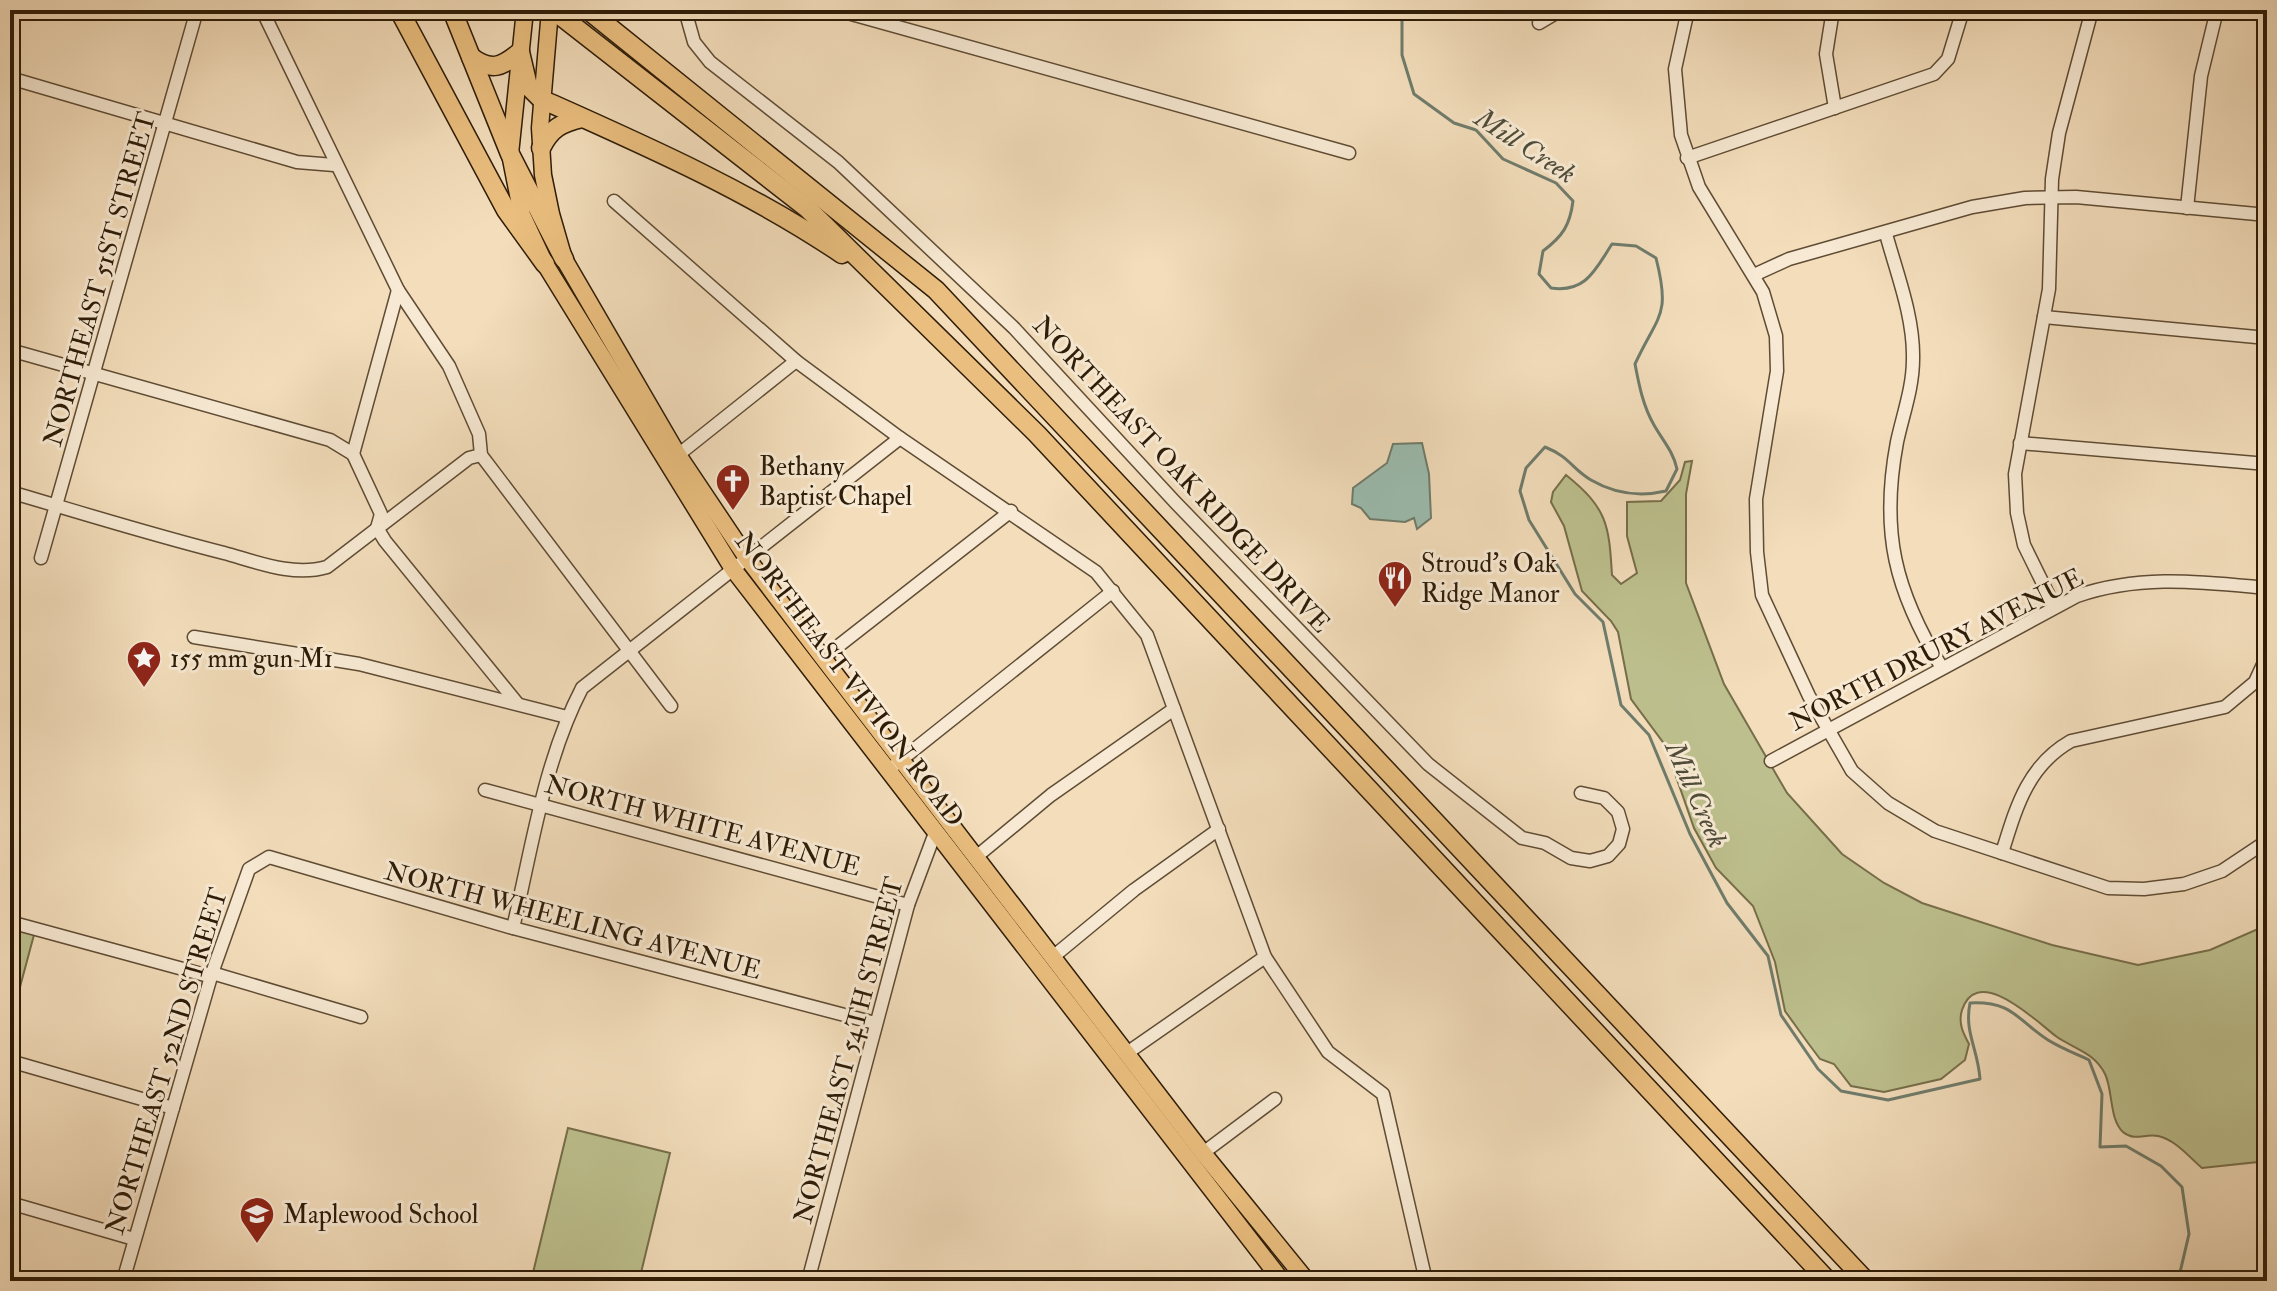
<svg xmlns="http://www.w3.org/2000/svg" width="2277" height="1291" font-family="'IM FELL Double Pica',serif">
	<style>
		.green { fill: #bdc08e; stroke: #766e4a; stroke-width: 2 }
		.water { fill: #9bbcaf; stroke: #6f7c6c; stroke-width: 2 }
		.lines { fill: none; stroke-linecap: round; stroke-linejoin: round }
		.stream { stroke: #6f7c6c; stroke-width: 3 }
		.minor-casing { stroke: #5f4c34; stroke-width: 15 }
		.major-casing { stroke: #2e1c07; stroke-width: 19 }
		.highway-casing { stroke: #2e1c07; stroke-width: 21 }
		.minor { stroke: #f7e9d3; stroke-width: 12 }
		.major { stroke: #eabe7e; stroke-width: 16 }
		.highway { stroke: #eabe7e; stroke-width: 18 }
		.labels { text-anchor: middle; stroke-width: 6; stroke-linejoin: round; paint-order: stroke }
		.street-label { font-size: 26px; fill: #2e1c07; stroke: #f7e9d3 }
		.poi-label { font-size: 26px; fill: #2e1c07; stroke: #f7e9d3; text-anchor: start }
		.water-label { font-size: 28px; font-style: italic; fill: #4f4c39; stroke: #f7e9d3 }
	</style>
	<rect width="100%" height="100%" fill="#f3ddbb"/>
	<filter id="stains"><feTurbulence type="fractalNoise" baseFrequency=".0025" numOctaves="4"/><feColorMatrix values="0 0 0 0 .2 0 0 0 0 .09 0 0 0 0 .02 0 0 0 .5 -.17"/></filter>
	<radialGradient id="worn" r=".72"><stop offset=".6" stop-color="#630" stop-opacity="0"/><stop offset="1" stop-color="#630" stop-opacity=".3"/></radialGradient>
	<g class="green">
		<path d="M1692 461 1686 494V583L1724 684 1787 793 1842 854 1884 883 1922 903 2052 945 2138 965 2210 950 2267 925V1161L2202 1168C2189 1157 2176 1140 2158 1136 2145 1133 2135 1142 2123 1132 2109 1119 2113 1090 2105 1074 2095 1053 2075 1049 2057 1037 2039 1024 1978 962 1962 1010 1958 1023 1963 1033 1969 1044L1965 1060 1941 1079 1884 1092 1851 1086 1834 1064 1820 1059 1808 1043 1785 1011 1775 962 1753 906 1716 868 1694 828 1665 745 1631 699 1618 632 1611 621 1582 591 1564 526 1551 502 1553 492 1566 475C1607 508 1609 524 1612 575L1621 584 1637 573 1627 536V502L1661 501 1680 480 1685 462Z"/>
		<path d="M10 925 35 931 20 987 10 984Z"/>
		<path d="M568 1128 670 1153 639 1281H531Z"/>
	</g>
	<path class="water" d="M1422 443 1429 474 1431 518 1417 529 1414 518 1405 522 1370 519 1361 508 1352 504 1353 488 1387 463 1393 444Z"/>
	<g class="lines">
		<path class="stream" d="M1402 10V55L1414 94 1454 123 1476 130 1503 159 1556 183 1573 201C1570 225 1563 236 1543 251L1539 274 1551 288C1586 293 1595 270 1612 244L1636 246 1656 258C1671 317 1658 314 1635 364 1639 385 1643 406 1654 425 1663 441 1673 451 1677 469L1666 491C1640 497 1615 494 1591 480 1572 469 1570 457 1545 447L1526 468 1520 491 1529 520 1575 594 1603 622 1621 705 1649 735 1690 834 1727 903 1768 956 1781 1015 1818 1069 1841 1091 1888 1100 1980 1079C1978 1049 1964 1032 1970 1003 2013 1001 2017 1020 2048 1040 2061 1048 2076 1054 2089 1060L2102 1094 2100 1147 2126 1146 2161 1166 2182 1187 2189 1234 2178 1281"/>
		<g class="minor-casing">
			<g id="minor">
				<path d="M262 10 398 290 449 366 479 434 481 455 671 706"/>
				<path d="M685 10 694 42 710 62 838 162 1014 328 1175 502 1428 764 1522 838 1545 843 1571 858 1590 861 1608 856 1619 844 1623 829 1618 812 1604 798 1581 793"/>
				<path d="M837 10 1349 153"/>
				<path d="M1688 10 1675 69 1681 135 1699 187 1763 292 1776 336 1777 371 1756 499 1757 552 1762 595 1809 696 1852 771 1888 803 1935 831 2108 888 2144 889 2184 884 2222 871 2267 841"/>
				<path d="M1833 10 1826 54 1835 108"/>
				<path d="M1539 23 1561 10"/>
				<path d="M10 78 297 162 334 165"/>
				<path d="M1687 158 1934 74 1948 59 1963 10"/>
				<path d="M614 201 796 361 900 438 1096 572 1147 635 1265 957 1328 1052 1383 1094 1426 1281"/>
				<path d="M2187 208 2201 76 2217 10"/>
				<path d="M1886 234C1897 274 1914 317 1913 359 1913 388 1903 414 1897 442 1880 532 1895 591 1942 668"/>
				<path d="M1754 275 1789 259 1972 207 2025 198 2076 197 2267 215"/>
				<path d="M2044 317 2267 338"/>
				<path d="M10 350 330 440 353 454"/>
				<path d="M2020 443 2267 464"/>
				<path d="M353 454 381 514 377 528 385 541 517 703"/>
				<path d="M353 454 398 290"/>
				<path d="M678 455 796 361"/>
				<path d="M10 492C82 513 152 535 224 553 257 562 293 577 327 567L469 458 481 455"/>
				<path d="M41 558 197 10"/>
				<path d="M2054 606 2024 545 2017 513 2015 474 2049 289 2052 179 2059 133 2092 10"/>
				<path d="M194 637 359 664 567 717"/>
				<path d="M823 658 1011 511"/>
				<path d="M1771 761 2077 596C2141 574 2201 582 2267 588"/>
				<path d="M896 764 1113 591"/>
				<path d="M485 790 908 905"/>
				<path d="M2002 853C2016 808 2027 766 2071 741L2225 707 2255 682 2267 656"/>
				<path d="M976 857 1051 795 1174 709"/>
				<path d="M10 922 205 975 212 973 361 1017"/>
				<path d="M513 928C532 848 544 761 582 688L900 438"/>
				<path d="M1054 956 1134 890 1219 829"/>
				<path d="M1127 1053 1265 957"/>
				<path d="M10 1061 173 1108"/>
				<path d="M1203 1153 1275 1099"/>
				<path d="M10 1203 134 1239"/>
				<path d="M123 1281 212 973 249 869 269 857 513 928 875 1023"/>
				<path d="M808 1281 908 905 935 833"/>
			</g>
		</g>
		<g class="major-casing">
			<g id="major">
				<path d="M525 10 510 154 522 215 545 264 733 569 1282 1281"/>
				<path d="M550 10 540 128 543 175 551 214 564 259 678 455 747 558 823 658 1203 1153 1307 1281"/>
			</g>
		</g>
		<g class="highway-casing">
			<g id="highway">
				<path d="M399 10 506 210 545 264"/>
				<path d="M452 10 510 154 564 259"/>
				<path d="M553 10 808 209 1037 434 1828 1281"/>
				<path d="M588 10 936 290 1866 1281"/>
				<path d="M471 57C491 72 502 67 520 52L528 86 541 99C644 145 749 191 842 254"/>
				<path d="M541 148C551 128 561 123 582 118"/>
			</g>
		</g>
		<use href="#minor" class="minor"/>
		<use href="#major" class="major"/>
		<use href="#highway" class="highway"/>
	</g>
	<defs>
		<g id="church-pin" transform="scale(1.8)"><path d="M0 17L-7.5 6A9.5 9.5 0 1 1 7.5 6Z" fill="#8f2418" stroke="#f7e9d3"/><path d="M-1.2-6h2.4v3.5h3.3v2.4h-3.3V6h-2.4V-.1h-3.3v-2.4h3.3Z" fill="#fff"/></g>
		<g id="restaurant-pin" transform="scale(1.8)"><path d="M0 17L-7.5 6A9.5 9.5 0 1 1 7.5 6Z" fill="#8f2418" stroke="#f7e9d3"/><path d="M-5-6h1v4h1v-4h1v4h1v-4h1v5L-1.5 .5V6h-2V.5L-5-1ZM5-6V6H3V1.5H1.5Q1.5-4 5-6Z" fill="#fff"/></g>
		<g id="sight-pin" transform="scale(1.8)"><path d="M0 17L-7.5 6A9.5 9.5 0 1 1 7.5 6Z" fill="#8f2418" stroke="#f7e9d3"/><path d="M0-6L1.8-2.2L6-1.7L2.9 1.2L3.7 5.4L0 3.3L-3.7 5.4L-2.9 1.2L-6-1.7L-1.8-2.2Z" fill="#fff"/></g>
		<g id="school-pin" transform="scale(1.8)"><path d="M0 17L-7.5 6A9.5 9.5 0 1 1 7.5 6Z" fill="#8f2418" stroke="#f7e9d3"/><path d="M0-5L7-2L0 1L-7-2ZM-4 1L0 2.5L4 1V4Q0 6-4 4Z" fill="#fff"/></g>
	</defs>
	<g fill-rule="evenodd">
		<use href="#church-pin" x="733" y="481"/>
		<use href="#restaurant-pin" x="1395" y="578"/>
		<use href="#sight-pin" x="144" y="658"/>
		<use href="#school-pin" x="257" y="1214"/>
	</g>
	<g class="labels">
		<g class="street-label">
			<text transform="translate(99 279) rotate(-74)" y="9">NORTHEAST 51ST STREET</text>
			<text transform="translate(1182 474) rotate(47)" y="9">NORTHEAST OAK RIDGE DRIVE</text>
			<text transform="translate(1936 649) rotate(-27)" y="9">NORTH DRURY AVENUE</text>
			<text transform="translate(850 679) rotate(53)" y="9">NORTHEAST VIVION ROAD</text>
			<text transform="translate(703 825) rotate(15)" y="9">NORTH WHITE AVENUE</text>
			<text transform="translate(573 920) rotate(15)" y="9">NORTH WHEELING AVENUE</text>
			<text transform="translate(848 1050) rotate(-75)" y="9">NORTHEAST 54TH STREET</text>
			<text transform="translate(166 1061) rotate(-73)" y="9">NORTHEAST 52ND STREET</text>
		</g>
		<g class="poi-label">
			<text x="759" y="475">Bethany<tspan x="759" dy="30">Baptist Chapel</tspan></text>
			<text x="1421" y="572">Stroud's Oak<tspan x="1421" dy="30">Ridge Manor</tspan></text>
			<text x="170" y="667">155 mm gun M1</text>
			<text x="283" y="1223">Maplewood School</text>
		</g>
		<g class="water-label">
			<text transform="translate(1526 145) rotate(33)" y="10">Mill Creek</text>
			<text transform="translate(1697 794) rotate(66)" y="10">Mill Creek</text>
		</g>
	</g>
	<rect width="2277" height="1291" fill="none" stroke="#f3ddbb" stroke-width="40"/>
	<rect x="12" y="12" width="2253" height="1267" fill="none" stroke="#2e1c07" stroke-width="4"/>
	<rect x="20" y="20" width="2237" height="1251" fill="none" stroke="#2e1c07" stroke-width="2"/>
	<rect width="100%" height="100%" filter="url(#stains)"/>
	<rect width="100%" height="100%" fill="url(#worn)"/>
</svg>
